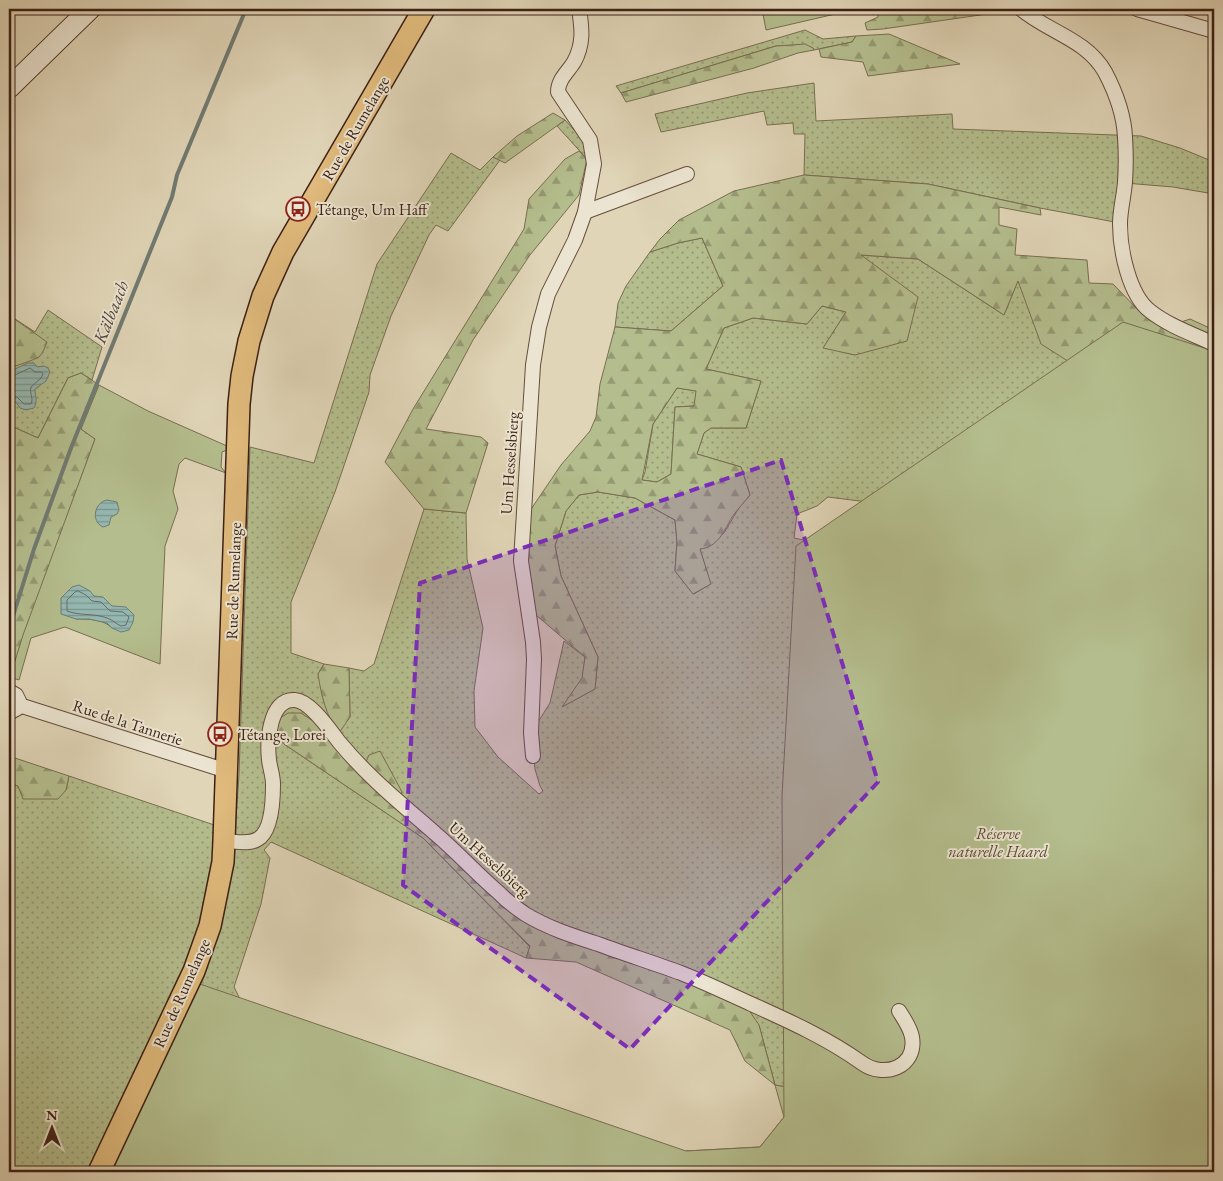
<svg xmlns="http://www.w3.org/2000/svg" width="1223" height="1181" font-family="'EB Garamond',serif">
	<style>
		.grass { fill: url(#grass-dots); stroke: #786e51 }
		.forest { fill: url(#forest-firs); stroke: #786e51; fill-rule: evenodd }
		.green { fill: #b4bd8d; stroke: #786e51; fill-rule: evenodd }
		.water { fill: url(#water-rules); stroke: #717b73 }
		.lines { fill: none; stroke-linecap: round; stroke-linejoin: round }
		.shore { stroke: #686c64; stroke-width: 1 }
		.stream { stroke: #717b73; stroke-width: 4 }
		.street-casing { stroke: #664d3e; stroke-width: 16 }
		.secondary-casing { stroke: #3d2015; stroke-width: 22 }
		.primary-casing { stroke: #3d2015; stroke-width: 24 }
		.street { stroke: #ebe4d0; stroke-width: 14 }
		.secondary { stroke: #ebe4d0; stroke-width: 20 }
		.primary { stroke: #e0ba7c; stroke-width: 21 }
		.marked { fill: #7b2cbf; fill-opacity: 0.2; stroke: #7b2cbf; stroke-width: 4; stroke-dasharray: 10 6; stroke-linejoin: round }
		.labels { text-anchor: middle; stroke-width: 4; stroke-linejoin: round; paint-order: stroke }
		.street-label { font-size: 16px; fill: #3d2015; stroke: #ebe4d0 }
		.poi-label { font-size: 16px; fill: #3d2015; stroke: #ebe4d0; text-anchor: start }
		.park-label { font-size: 16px; font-style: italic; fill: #5b4733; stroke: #ebe4d0 }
		.water-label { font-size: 18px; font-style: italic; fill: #53463c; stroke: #ebe4d0 }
	</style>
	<defs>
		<pattern id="grass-dots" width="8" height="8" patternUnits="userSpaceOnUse" patternTransform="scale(1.25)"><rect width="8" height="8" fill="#b4bd8d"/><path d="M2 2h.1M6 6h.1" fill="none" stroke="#949972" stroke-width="1.8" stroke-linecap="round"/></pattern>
		<pattern id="forest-firs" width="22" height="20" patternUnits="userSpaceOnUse" patternTransform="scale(1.25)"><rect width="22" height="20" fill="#b4bd8d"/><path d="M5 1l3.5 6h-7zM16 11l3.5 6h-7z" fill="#949972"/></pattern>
		<pattern id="water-rules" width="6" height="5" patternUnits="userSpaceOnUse" patternTransform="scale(1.25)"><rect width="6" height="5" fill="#94b8b2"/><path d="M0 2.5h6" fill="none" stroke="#7a9590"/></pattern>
	</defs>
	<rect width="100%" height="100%" fill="#e0d5b7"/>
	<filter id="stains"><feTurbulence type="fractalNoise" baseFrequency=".004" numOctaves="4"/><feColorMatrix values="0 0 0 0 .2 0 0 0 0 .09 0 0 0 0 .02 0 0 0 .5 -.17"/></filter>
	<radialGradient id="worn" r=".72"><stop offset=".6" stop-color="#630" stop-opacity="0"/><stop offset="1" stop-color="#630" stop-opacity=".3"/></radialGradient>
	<g class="grass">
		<path d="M805 30 823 39 856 36 852 42 814 50 813 48 776 46 621 93 616 86Z"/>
		<path d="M814 83 816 121 952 114 953 129 1141 136 1180 148 1214 162V194L1173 187 1125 183 1120 223 1040 208 928 184 804 175 805 134H794L793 123 767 125 764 111 661 132 655 114 747 93Z"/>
		<path d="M565 120 584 141 587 159 557 126Z"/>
		<path d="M451 153 480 170 493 157 500 160 448 231 436 225 429 235 391 316 370 375 369 392 335 492 291 602V653L324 664 318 674 350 717 349 668 364 671 374 664 424 509 466 513 467 559 483 628 474 691 475 727 498 757 539 794 543 791 540 786 535 769 531 733 550 703 564 641 585 657 583 678 563 706 595 689 598 657 561 576 555 546 566 511 579 495 598 492 635 498 675 520 677 542 675 571 694 594 710 584 700 549 724 533 740 506 750 495 741 467 697 454 704 433 711 428H746L761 381 706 369 724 328 753 318 807 324 822 306 846 312 824 347 855 355 860 255 918 259 1004 315 1018 280 1074 365 1096 531 828 497 817 506 797 514 794 538 824 544 1214 1172H1122L815 1092 775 1085 759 1025 524 913 365 764 284 744 423 838 530 947 526 958 271 842 264 850 270 858 261 904 234 987 240 999 161 1172H9V783L18 786 66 790 69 776 235 832 239 775 250 447 314 463 377 264Z"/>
		<path d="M702 238 723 286 671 331 615 327 618 303 626 286 650 252 678 243Z"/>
		<path d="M48 310 102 347 92 380 81 373 68 378 38 438 9 425V315L35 332Z"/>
		<path d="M677 388 697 391 694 406 675 407 671 474 657 482 642 480 645 472 653 424Z"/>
	</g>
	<g class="forest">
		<path d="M878 9H1006L1001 12 883 29 867 30 865 23 878 17Z"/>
		<path d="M889 34 960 64 868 76 863 62 821 57 819 49 852 42 856 36Z"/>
		<path d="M805 44 813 48 814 50 798 53 754 68 626 102 621 93 776 46Z"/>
		<path d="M553 113 565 120 505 163 493 157 517 136Z"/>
		<path d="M579 151 587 159 579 195 530 255 473 340 426 429 481 437 488 443 466 513 424 509 385 462 413 409 524 229 529 199 565 159Z"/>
		<path d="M804 175 928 184 1040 208 1041 215 999 207V225L1017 229 1015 255 1087 260 1089 283 1113 284 1142 314 1172 325 1190 319 1214 330V424L1074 365 1041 344 1018 281 1004 315 918 259 861 255 918 297 907 341 855 355 823 348 846 312 822 306 807 324 753 318 724 328 706 369 761 381 746 428H711L704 433 697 454 741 467 750 495C744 502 738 509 732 517 724 531 718 547 700 549L711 584 693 594 675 571 677 542 675 520 635 498 598 492 579 495 566 511 555 546 561 576 598 657 595 689 562 707 582 678 585 657 529 609 523 521 561 465 590 431 596 417 600 384 615 327 671 331 723 286 702 238 678 243 650 252 660 239 679 220 734 191ZM677 388 696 391 694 406 675 407 671 474 657 482 642 480 653 424Z"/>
		<path d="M9 315 47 342C45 347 43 353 39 357 36 359 12 368 9 367V342L12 338 9 333Z"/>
		<path d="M81 373 99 385 81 429 95 439 9 679V425L38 438 68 378Z"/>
		<path d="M324 664 349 668 350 717 339 733C326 717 321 694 318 674Z"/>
		<path d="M288 713H301L316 723 365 764 369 755 380 751 402 792 398 802 524 913 742 1000 759 1025 775 1085 815 1092 896 1161 686 1151 760 1147 784 1117 775 1085 745 1061 730 1030 576 962 526 958 530 946 423 838 284 744 276 733 280 718Z"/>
		<path d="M9 756 69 776 66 790 58 799H23L18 786 9 783Z"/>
	</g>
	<g class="green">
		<path d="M762 9H851L844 12 766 30Z"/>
		<path d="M1123 322 1214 351V1172H110L200 984 686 1151 760 1147 784 1117 782 796 796 546Z"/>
		<path d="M99 385 148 411 227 446V450L222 452 221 467 226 473 185 458 179 464 173 491 178 509 165 546 160 664 65 627 31 638 19 680 10 677 23 635 95 439 81 429ZM103 597 112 606V628C103 619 89 619 76 619Z"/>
	</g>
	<g class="water">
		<path d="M28 363H34L37 367 44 366 48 368 50 372 46 381 35 389C35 397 38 400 34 408L26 410 20 408 16 402 9 403V369L13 370Z"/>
		<path d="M107 500 117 502 119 510 117 514 111 517 109 525 103 527C90 521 95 502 107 500Z"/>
		<path d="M79 585 90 591 94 596 103 597 112 606 126 607 134 615 133 622 129 630 121 632 112 628 107 623 89 619H76L61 614V598L72 587Z"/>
	</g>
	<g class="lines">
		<g class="shore">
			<path d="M9 374 15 375 30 368 35 372H42L43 374 41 378 31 387C29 393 34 398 31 404H24L17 397 9 398"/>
			<path d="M78 591 86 595 92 601 101 602 110 611 123 612 129 617 126 625 121 626C116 624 113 620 107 618 94 613 80 616 67 611V600L75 592Z"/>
		</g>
		<path class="stream" d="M9 629 34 549 71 448 172 197 177 175 246 9"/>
		<g class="street-casing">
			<g id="street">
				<path d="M1021 9C1048 32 1086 39 1105 72 1115 91 1124 116 1125 137 1126 152 1126 167 1125 182 1124 196 1120 210 1120 224 1120 250 1129 295 1150 311 1169 326 1193 334 1214 344"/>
				<path d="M1137 9 1214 31"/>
				<path d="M585 212 687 174"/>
				<path d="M9 691 16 695 19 701 18 708 9 713"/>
				<path d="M19 705 227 771"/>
				<path d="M533 756 531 733 534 659 533 642 521 561 533 365 539 327 548 294 575 240 585 212 594 164 590 140 558 92C558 79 568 72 574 62 584 44 582 28 579 9"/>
				<path d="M224 841C234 841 249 845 258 839 272 831 273 799 273 784 273 776 270 768 269 760 267 742 269 698 295 700 311 701 331 732 340 743 369 778 403 805 437 835 458 853 477 874 498 892 506 900 516 908 525 914 548 928 573 936 598 944 625 954 654 963 681 973 704 982 727 993 749 1003 789 1021 827 1038 862 1063 884 1079 917 1067 912 1037 910 1027 904 1019 899 1011"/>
			</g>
		</g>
		<g class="secondary-casing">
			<path id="secondary" d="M9 88 90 9"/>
		</g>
		<g class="primary-casing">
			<path id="primary" d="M99 1172 194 971 210 926 223 862 224 841 239 404 242 376 249 341 263 296 283 252 424 9"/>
		</g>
		<use href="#street" class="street"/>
		<use href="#secondary" class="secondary"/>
		<use href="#primary" class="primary"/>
	</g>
	<path class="marked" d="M781 460 878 782 630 1049 403 885 420 583Z"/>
	<defs>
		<g id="bus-ring" transform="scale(1.25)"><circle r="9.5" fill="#ebe4d0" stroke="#8f2418" stroke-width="1.5"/><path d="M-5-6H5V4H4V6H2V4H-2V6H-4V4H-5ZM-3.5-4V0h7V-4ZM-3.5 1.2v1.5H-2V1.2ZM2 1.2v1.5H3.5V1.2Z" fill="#8f2418"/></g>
	</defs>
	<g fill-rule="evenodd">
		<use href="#bus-ring" x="298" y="209"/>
		<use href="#bus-ring" x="220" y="734"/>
	</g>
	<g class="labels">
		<g class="street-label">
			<text transform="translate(355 128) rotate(-60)" y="6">Rue de Rumelange</text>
			<text transform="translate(509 463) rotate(-86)" y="6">Um Hesselsbierg</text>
			<text transform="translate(233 581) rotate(-88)" y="6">Rue de Rumelange</text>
			<text transform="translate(128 722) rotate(18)" y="6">Rue de la Tannerie</text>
			<text transform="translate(490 859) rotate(42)" y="6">Um Hesselsbierg</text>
			<text transform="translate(181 993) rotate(-66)" y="6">Rue de Rumelange</text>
		</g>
		<g class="poi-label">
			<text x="316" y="215">Tétange, Um Haff</text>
			<text x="238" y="740">Tétange, Lorei</text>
		</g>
		<g class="park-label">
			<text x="998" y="839">Réserve<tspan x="998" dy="18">naturelle Haard</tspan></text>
		</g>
		<g class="water-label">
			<text transform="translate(111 312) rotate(-68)" y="6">Kälbaach</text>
		</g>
	</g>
	<rect width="1223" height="1181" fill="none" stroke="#e0d5b7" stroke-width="30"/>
	<rect x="10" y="10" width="1203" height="1161" fill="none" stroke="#3d2015" stroke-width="2.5"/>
	<rect x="15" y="15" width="1193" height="1151" fill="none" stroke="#3d2015"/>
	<g transform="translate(52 1128)" stroke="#ebe4d0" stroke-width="4" paint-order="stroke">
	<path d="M0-4L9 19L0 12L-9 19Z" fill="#3d2015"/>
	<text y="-8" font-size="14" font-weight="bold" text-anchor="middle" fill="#3d2015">N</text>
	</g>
	<rect width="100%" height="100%" filter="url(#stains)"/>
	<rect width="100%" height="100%" fill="url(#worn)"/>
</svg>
